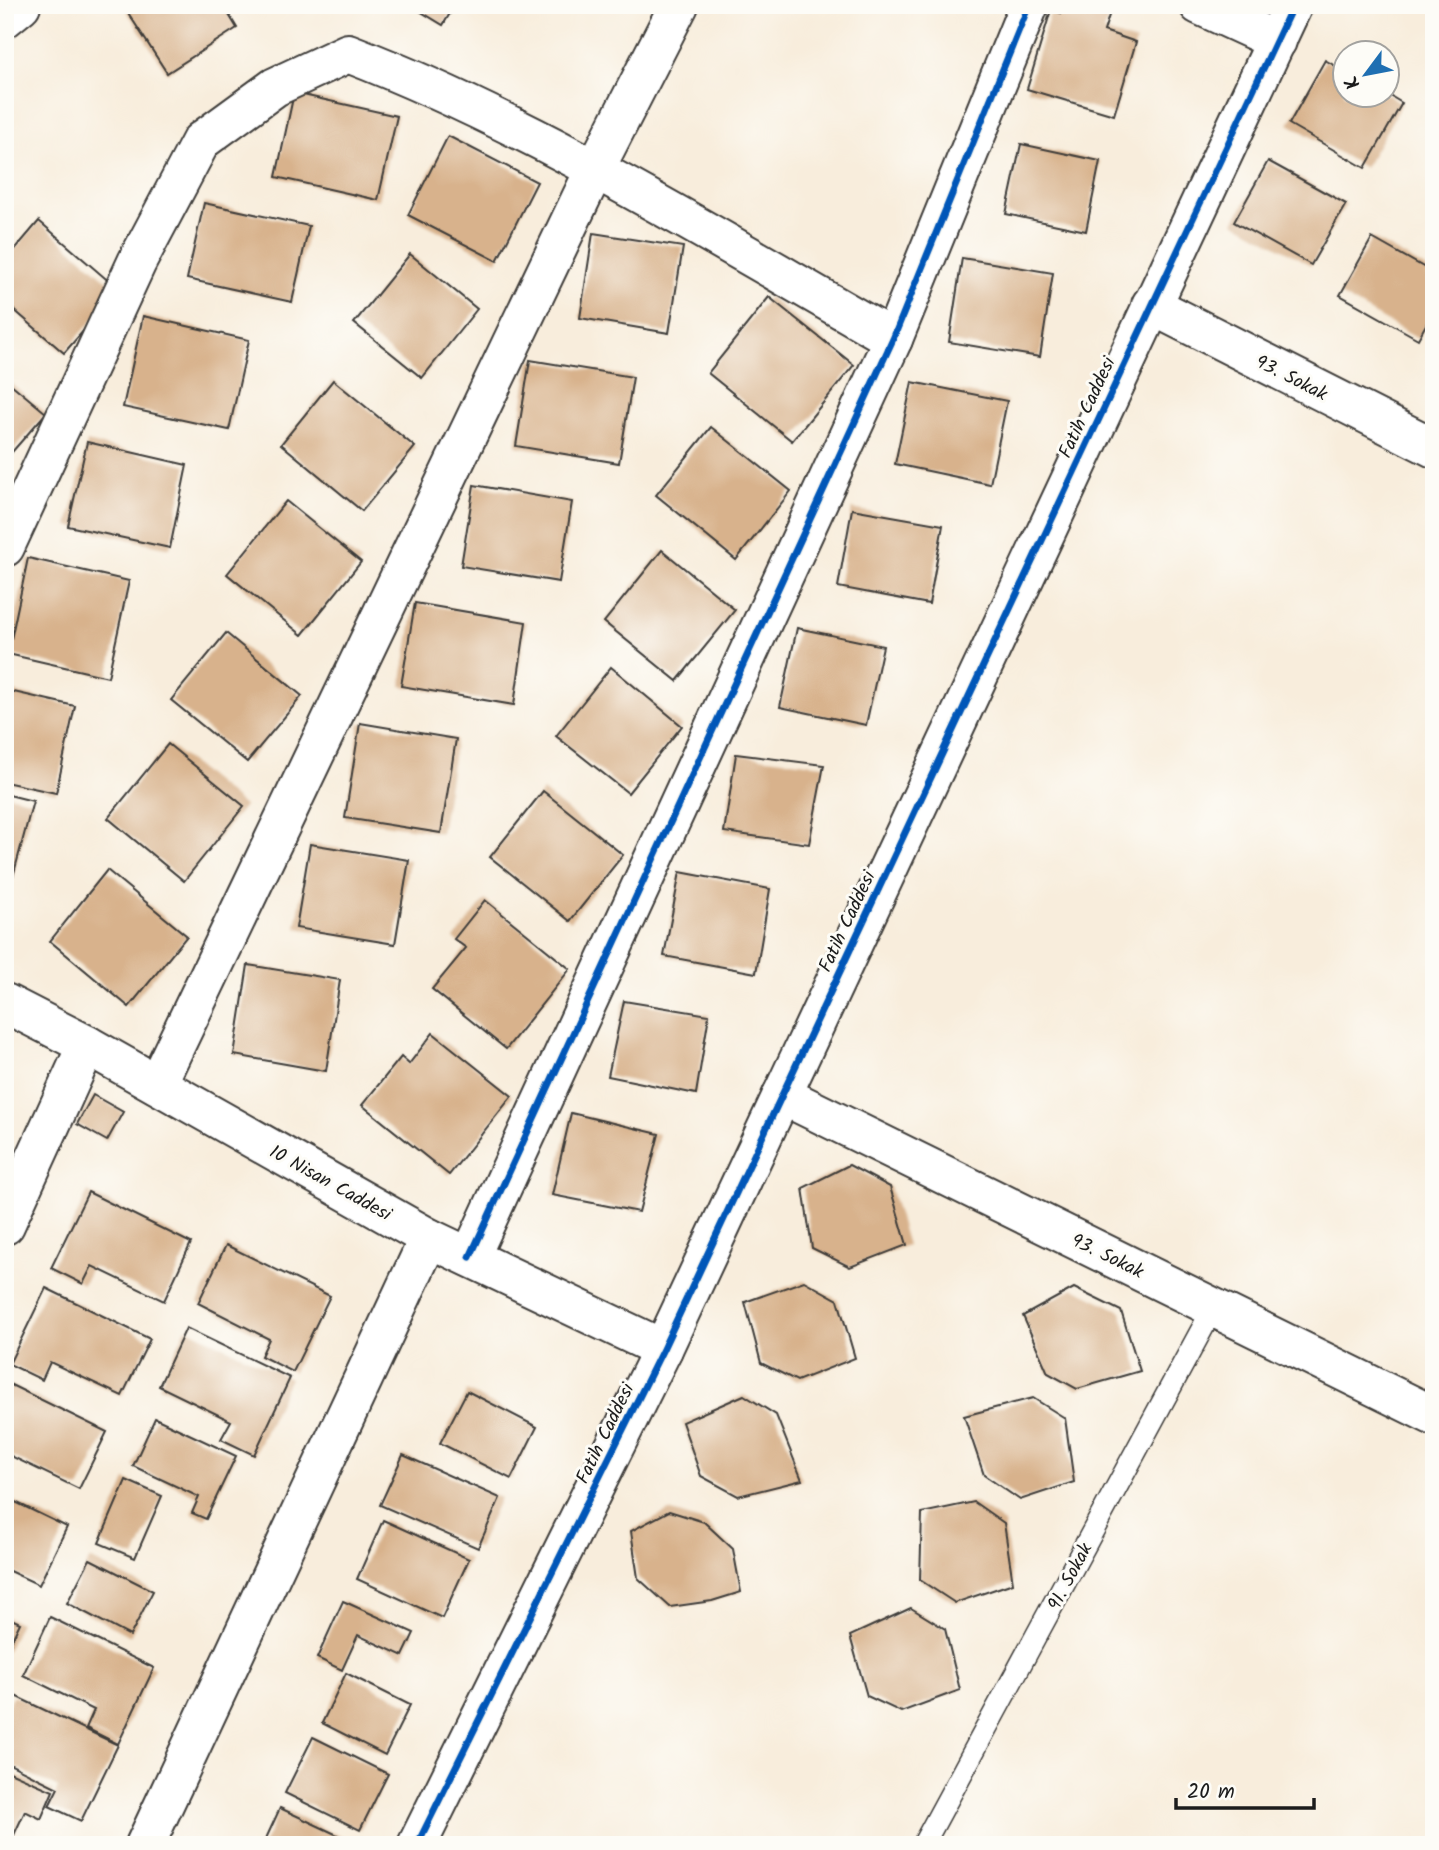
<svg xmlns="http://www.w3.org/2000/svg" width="1439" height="1850" font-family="Kalam,sans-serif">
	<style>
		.building { fill: #d8b28c }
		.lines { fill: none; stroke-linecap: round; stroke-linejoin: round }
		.service-casing { stroke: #3d3b39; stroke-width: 24 }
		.minor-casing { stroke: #3d3b39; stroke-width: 42 }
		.service { stroke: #fff; stroke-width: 21 }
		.minor { stroke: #fff; stroke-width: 38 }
		.cycleway-casing { stroke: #fdfcf7; stroke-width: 11 }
		.cycleway { stroke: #0057b8; stroke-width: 7 }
		.labels { text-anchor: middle; stroke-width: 6; stroke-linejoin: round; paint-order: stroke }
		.street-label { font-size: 19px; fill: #1c1c1c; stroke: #fdfcf7 }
	</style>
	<rect width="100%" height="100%" fill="#fdfcf7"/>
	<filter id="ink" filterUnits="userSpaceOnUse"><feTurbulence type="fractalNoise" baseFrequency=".0143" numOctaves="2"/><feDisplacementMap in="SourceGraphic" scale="14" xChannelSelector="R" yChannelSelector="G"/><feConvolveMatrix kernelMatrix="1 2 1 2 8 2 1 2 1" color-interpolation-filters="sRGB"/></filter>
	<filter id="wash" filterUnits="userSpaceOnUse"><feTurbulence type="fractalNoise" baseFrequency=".00686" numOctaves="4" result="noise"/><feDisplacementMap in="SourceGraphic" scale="28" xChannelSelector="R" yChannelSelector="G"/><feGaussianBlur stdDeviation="1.57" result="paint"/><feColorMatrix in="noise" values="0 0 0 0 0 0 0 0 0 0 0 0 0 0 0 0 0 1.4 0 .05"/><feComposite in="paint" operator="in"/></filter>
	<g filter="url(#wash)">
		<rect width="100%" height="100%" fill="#f8eddc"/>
		<g id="blocks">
			<g class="building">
				<path d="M123 5H223L237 28 167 73Z"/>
				<path d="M410 5H455L443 25Z"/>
				<path d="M1063 5H1100L1111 9 1104 31 1136 42 1114 115 1027 89 1051 10 1061 13Z"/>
				<path d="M1325 60 1344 71V94H1387L1402 103 1365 168 1289 124Z"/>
				<path d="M294 93 397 116 378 200 276 177Z"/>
				<path d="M448 136 537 182 497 261 408 215Z"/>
				<path d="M1021 144 1100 161 1086 231 1006 214Z"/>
				<path d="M1268 161 1346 204 1311 265 1234 222Z"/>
				<path d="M204 203 309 226 292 302 187 279Z"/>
				<path d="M39 221 119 290 64 353 5 302V261Z"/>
				<path d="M593 233 683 247 669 333 580 318Z"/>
				<path d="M1372 238 1434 273V310L1418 339 1340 295Z"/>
				<path d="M410 254 477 309 422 378 354 323Z"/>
				<path d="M962 258 1053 273 1040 357 949 342Z"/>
				<path d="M769 297 854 365 792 441 708 373Z"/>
				<path d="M143 316 249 340 229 430 123 407Z"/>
				<path d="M530 360 633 377 619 463 516 446Z"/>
				<path d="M5 379 46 413 5 460Z"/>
				<path d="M333 380 415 447 362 511 281 444Z"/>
				<path d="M912 382 1007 401 990 484 895 464Z"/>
				<path d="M711 427 791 491 736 560 656 495Z"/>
				<path d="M87 442 187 465 170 548 68 526Z"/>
				<path d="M474 485 572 502 559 582 461 566Z"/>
				<path d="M286 501 361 562 302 635 227 574Z"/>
				<path d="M852 509 943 525 929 604 838 587Z"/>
				<path d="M662 550 735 610 677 681 604 622Z"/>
				<path d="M28 558 129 581 108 677 8 654Z"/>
				<path d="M415 603 526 622 514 705 401 686Z"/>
				<path d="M797 628 883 646 866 725 780 707Z"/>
				<path d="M226 633 302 696 247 762 171 700Z"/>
				<path d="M611 667 682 726 628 793 556 736Z"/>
				<path d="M5 690 75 706 56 793 5 782Z"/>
				<path d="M360 723 456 739 441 833 345 818Z"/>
				<path d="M168 744 244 806 184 881 108 818Z"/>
				<path d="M736 754 824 765 809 844 724 832Z"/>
				<path d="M543 791 623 855 570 921 490 857Z"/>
				<path d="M5 794 33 801 6 903H5Z"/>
				<path d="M310 844 409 860 395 944 296 928Z"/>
				<path d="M107 870 187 936 129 1007 50 941Z"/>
				<path d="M680 872 770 889 756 973 664 956Z"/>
				<path d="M485 900 570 969 506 1049 432 989 466 948 454 939Z"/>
				<path d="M248 965 340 980 326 1071 234 1055Z"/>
				<path d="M624 1001 709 1015 696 1094 608 1076Z"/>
				<path d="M433 1033 512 1096 449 1175 362 1105 401 1057 409 1064Z"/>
				<path d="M93 1095 123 1112 107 1141 77 1124Z"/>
				<path d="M571 1113 659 1134 639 1212 552 1195Z"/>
				<path d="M849 1165 890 1187 907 1245 850 1267 812 1248 803 1188Z"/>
				<path d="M88 1192 191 1243 164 1301 92 1266 83 1284 51 1268Z"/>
				<path d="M226 1245 330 1296 293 1372 261 1356 269 1339 198 1303Z"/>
				<path d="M804 1281 838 1300 855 1358 797 1381 761 1363 745 1302Z"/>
				<path d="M46 1288 150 1339 122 1396 50 1362 42 1380 9 1364Z"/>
				<path d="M1074 1288 1121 1311 1140 1371 1077 1389 1048 1373 1023 1316Z"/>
				<path d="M186 1328 290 1378 254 1455 221 1439 231 1421 159 1386Z"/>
				<path d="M5 1382 107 1432 79 1489 7 1454 5 1459Z"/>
				<path d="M467 1391 537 1427 511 1479 440 1443Z"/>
				<path d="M744 1395 776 1415 802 1480 738 1496 701 1476 682 1422Z"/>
				<path d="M1033 1398 1065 1418 1074 1482 1020 1500 984 1475 964 1416Z"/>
				<path d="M155 1418 236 1456 206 1519 192 1513 199 1497 133 1466Z"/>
				<path d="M403 1455 500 1498 478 1548 380 1505Z"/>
				<path d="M126 1480 162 1496 135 1558 99 1543Z"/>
				<path d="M5 1497 67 1527 39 1585 5 1569Z"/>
				<path d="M974 1502 1004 1523 1013 1583 955 1603 920 1580 922 1513Z"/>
				<path d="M669 1511 704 1522 733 1549 741 1592 712 1601 670 1607 638 1578 631 1531Z"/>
				<path d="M383 1520 469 1559 442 1618 357 1579Z"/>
				<path d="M90 1559 153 1591 130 1636 67 1603Z"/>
				<path d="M343 1601 414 1633 403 1656 358 1635 342 1670 317 1658Z"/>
				<path d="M911 1608 945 1629 960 1690 901 1712 867 1696 850 1636Z"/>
				<path d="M5 1616 20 1623 5 1654Z"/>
				<path d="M50 1617 154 1668 118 1744 86 1728 94 1710 23 1675Z"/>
				<path d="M346 1673 410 1705 385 1755 322 1723Z"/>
				<path d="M13 1695 118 1745 81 1821 49 1806 58 1788 5 1762V1712Z"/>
				<path d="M313 1737 388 1774 360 1830 285 1793Z"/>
				<path d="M5 1770 53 1791 41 1819 25 1811 13 1837 5 1834Z"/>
				<path d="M280 1808 346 1839 343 1845H263Z"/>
			</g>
		</g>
	</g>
	<g filter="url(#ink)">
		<use href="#blocks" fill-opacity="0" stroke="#3d3b39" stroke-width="2"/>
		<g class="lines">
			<g class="service-casing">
				<path id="service" d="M923 1845 1214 1307"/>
			</g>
			<g class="minor-casing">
				<g id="minor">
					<path d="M1199 5 1277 41"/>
					<path d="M5 18 21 5"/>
					<path d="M1151 305 1434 448"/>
					<path d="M5 547 137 262 201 141 275 87 348 53C539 127 716 238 893 339"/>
					<path d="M5 1003 87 1045 429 1238 663 1349"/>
					<path d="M157 1084 595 169 679 5"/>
					<path d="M782 1095 1434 1416"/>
					<path d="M5 1225 87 1045"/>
					<path d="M470 1257 893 339 1029 5"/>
					<path d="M145 1845 429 1238"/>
					<path d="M417 1845 663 1349 1293 5"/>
				</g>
			</g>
			<use href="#service" class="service"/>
			<use href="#minor" class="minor"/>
			<g class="cycleway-casing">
				<g id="cycleway">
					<path d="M470 1257 893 339 1029 5"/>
					<path d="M417 1845 663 1349 1293 5"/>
				</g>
			</g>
			<use href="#cycleway" class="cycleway"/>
		</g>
	</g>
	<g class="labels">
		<g class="street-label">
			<text transform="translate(1292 377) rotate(27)" y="7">93. Sokak</text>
			<text transform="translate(1086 407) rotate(-65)" y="7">Fatih Caddesi</text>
			<text transform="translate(846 921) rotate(-65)" y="7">Fatih Caddesi</text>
			<text transform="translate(331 1182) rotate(29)" y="7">10 Nisan Caddesi</text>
			<text transform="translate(1108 1255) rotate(26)" y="7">93. Sokak</text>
			<text transform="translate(604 1433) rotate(-64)" y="7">Fatih Caddesi</text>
			<text transform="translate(1069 1576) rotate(-62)" y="7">91. Sokak</text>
		</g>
	</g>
	<rect width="1439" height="1850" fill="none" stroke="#fdfcf7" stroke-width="28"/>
	<g transform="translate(1366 74) rotate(238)"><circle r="33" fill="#fdfcf7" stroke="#a3a29f" stroke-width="2"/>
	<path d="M0-5L12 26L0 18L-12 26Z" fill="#1f6fb2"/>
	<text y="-10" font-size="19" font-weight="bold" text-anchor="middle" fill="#1c1c1c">K</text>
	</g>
	<path d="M1176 1798v10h138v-10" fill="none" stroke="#1c1c1c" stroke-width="3.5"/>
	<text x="1187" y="1798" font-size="21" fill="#1c1c1c" stroke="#fdfcf7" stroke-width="5" paint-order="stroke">20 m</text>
</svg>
